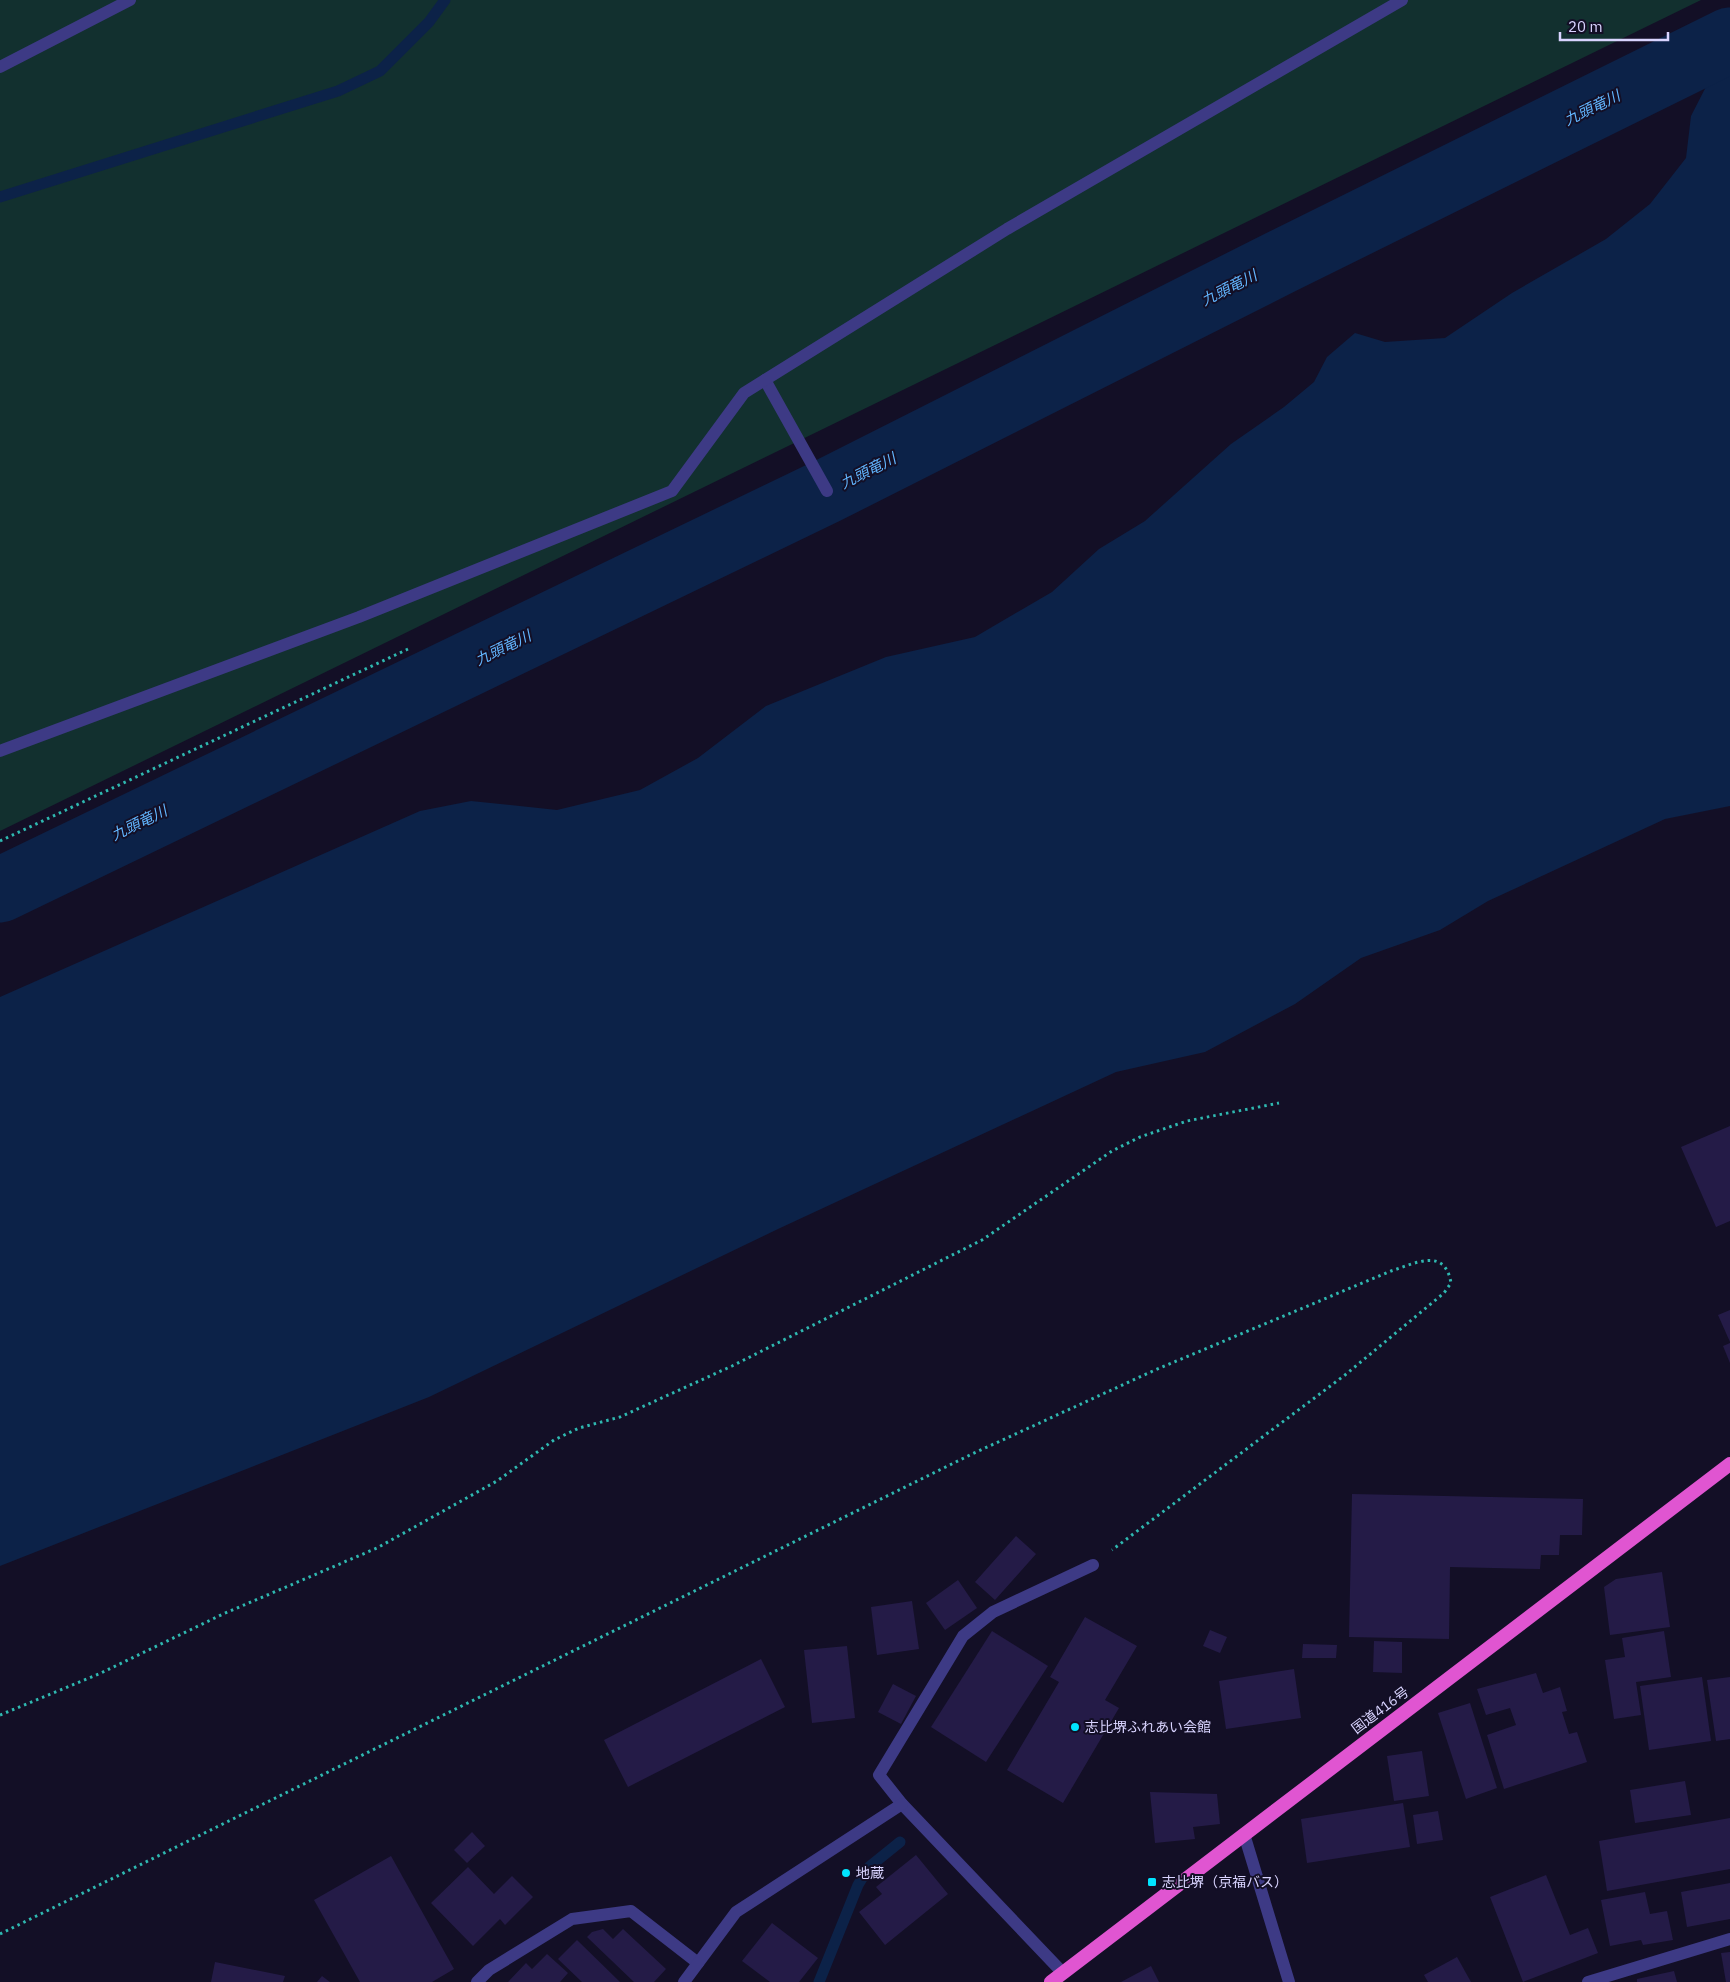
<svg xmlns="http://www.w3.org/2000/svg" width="1730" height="1982" font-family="'IBM Plex Sans','Noto Sans JP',sans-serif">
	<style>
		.green { fill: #12302f }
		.water { fill: #0c2248 }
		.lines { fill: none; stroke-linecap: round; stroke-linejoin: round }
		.stream { stroke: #0c2248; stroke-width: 11 }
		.river { stroke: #0c2248; stroke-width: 65 }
		.building { fill: #241b47 }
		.path { stroke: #2fb8b0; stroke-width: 3; stroke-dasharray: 2.5 4; stroke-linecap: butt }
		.service { stroke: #3d3a85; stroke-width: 12 }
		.minor { stroke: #3d3a85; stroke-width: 12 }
		.trunk { stroke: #e055d1; stroke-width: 14 }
		.poi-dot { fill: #00e5ff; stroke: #130f26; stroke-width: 2 }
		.labels { text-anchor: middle; stroke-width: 4; stroke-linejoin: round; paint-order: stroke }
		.street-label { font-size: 14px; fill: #d9d4ff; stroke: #130f26 }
		.poi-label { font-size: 14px; fill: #d9d4ff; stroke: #130f26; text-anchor: start }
		.water-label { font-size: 15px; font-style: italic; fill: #62b6ff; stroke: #130f26 }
	</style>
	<rect width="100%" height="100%" fill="#130f26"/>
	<path class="green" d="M0 0H1701L0 831Z"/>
	<path class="water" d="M1730 49V806L1665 819 1488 901 1440 930 1361 958 1295 1004 1205 1052 1116 1072 778 1229 429 1397 0 1566V997L420 811 471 801 557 810 640 790 698 758 766 706 886 657 975 637 1052 592 1099 549 1145 521 1231 444 1284 407 1314 382 1327 357 1355 333 1385 342 1445 338 1512 293 1606 239 1650 204 1686 158 1691 116 1713 73Z"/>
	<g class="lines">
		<g class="stream">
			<path d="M0 197 338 91 380 71 429 22 445 0"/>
			<path d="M819 1982 858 1885 869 1867 900 1842"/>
		</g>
		<path class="river" d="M0 890 827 491 1281 262 1730 40"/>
	</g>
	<g class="building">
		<path d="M1730 1126V1221L1716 1227 1681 1147Z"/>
		<path d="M1730 1310V1342L1718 1315Z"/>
		<path d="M1730 1343V1363L1723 1346Z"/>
		<path d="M1352 1494 1583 1499 1582 1535H1560L1559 1555H1541L1540 1569 1450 1567 1449 1639 1349 1637Z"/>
		<path d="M1016 1536 1036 1554 995 1600 975 1582Z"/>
		<path d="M1662 1572 1670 1627 1610 1635 1604 1587 1616 1579Z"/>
		<path d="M958 1580 977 1608 945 1630 926 1603Z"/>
		<path d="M912 1601 919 1649 877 1655 871 1607Z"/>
		<path d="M1085 1617 1137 1646 1105 1700 1119 1708 1063 1803 1007 1770 1059 1682 1050 1677Z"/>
		<path d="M1210 1630 1227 1637 1220 1653 1203 1646Z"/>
		<path d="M992 1631 1048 1666 986 1762 931 1727Z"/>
		<path d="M1664 1631 1671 1677 1636 1682 1641 1715 1614 1719 1605 1660 1625 1657 1622 1638Z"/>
		<path d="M1374 1641 1402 1642V1673L1373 1672Z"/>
		<path d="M1303 1644 1337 1645 1336 1658H1302Z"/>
		<path d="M847 1646 855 1718 812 1723 804 1650Z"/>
		<path d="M761 1659 785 1707 628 1787 604 1740Z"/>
		<path d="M1294 1669 1301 1718 1226 1729 1219 1681Z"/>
		<path d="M1536 1673 1543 1693 1560 1687 1567 1711 1562 1712 1569 1734 1577 1732 1587 1762 1504 1789 1487 1735 1516 1725 1510 1708 1486 1715 1477 1689Z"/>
		<path d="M1702 1677 1711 1741 1649 1750 1640 1686Z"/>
		<path d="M1730 1677V1739L1716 1741 1707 1680Z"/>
		<path d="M893 1684 916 1696 901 1724 878 1712Z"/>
		<path d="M1470 1703 1497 1788 1466 1799 1438 1713Z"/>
		<path d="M1422 1751 1429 1796 1394 1801 1387 1756Z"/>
		<path d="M1685 1781 1691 1815 1635 1823 1630 1790Z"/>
		<path d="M1150 1792 1217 1794 1220 1824 1193 1827 1195 1839 1155 1843Z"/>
		<path d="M1403 1803 1410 1847 1307 1863 1301 1819Z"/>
		<path d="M1438 1811 1443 1840 1417 1844 1413 1815Z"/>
		<path d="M1730 1818V1869L1607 1891 1599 1841Z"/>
		<path d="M472 1832 485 1846 467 1863 454 1850Z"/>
		<path d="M916 1855 948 1894 885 1945 859 1912 882 1894 876 1887Z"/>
		<path d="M391 1856 454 1969 432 1982H360L314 1900Z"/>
		<path d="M468 1867 494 1894 512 1876 533 1897 505 1925 500 1919 473 1946 431 1903Z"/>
		<path d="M1546 1875 1570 1935 1588 1928 1598 1953 1523 1982 1490 1897Z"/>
		<path d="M1730 1883V1919L1687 1927 1681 1892Z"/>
		<path d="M1645 1892 1650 1914 1667 1911 1673 1940 1643 1945 1641 1940 1610 1946 1601 1900Z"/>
		<path d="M772 1923 818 1958 799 1982H770L742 1961Z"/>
		<path d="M603 1929 613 1939 623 1929 666 1969 654 1982H634L587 1937 592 1932Z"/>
		<path d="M577 1940 620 1982H582L558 1959Z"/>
		<path d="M1730 1952V1982H1726L1721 1953Z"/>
		<path d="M547 1954 568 1973 560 1982H508L526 1963 532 1969Z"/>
		<path d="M1457 1957 1471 1982H1428L1424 1975Z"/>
		<path d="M215 1962 285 1976 283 1982H211Z"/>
		<path d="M1151 1966 1159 1982H1121Z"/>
		<path d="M1674 1971 1677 1982H1637V1979Z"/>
		<path d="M322 1976 330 1982H317Z"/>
	</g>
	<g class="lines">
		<g class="path">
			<path d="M0 841 408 649"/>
			<path d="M0 1715 101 1673 223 1614 377 1548 497 1481 554 1440 579 1428 620 1417 732 1366 982 1240 1112 1151 1140 1137 1187 1121 1279 1103"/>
			<path d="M0 1934 972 1454 1155 1370 1391 1271C1416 1263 1445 1247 1451 1283L1444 1293 1345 1375 1112 1550"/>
		</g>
		<path class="service" d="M477 1982 489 1970 572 1919 631 1911 698 1963"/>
		<g class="minor">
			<path d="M0 67 130 0"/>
			<path d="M765 380 827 491"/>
			<path d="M0 751 359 617 672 491 744 393 1007 229 1402 0"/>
			<path d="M1244 1834 1289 1982"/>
			<path d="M1062 1972 902 1804 879 1775 963 1636 993 1612 1093 1565"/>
			<path d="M684 1982 736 1912 902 1804"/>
			<path d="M1588 1982 1730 1939"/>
		</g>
		<path class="trunk" d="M1051 1982 1730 1464"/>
	</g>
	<g class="poi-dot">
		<circle cx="1075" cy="1727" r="5"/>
		<circle cx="846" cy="1873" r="5"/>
		<rect x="1147" y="1877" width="10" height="10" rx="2.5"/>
	</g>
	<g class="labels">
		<g class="street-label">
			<text transform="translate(1380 1710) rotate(-37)" y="5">国道416号</text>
		</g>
		<g class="poi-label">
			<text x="1085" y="1732">志比堺ふれあい会館</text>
			<text x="856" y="1878">地蔵</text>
			<text x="1162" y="1887">志比堺（京福バス）</text>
		</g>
		<g class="water-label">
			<text transform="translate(1592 108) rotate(-26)" y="5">九頭竜川</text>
			<text transform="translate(1229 288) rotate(-27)" y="5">九頭竜川</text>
			<text transform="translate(868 471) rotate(-27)" y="5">九頭竜川</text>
			<text transform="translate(503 648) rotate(-26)" y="5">九頭竜川</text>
			<text transform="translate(139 823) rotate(-26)" y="5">九頭竜川</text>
		</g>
	</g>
	<path d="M1560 32v8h108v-8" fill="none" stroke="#d9d4ff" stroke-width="2.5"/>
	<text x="1568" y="32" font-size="15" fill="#d9d4ff" stroke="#130f26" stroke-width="4" paint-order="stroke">20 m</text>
</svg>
